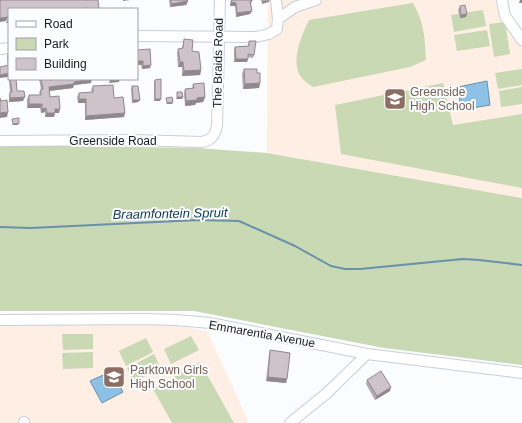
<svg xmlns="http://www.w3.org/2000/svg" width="522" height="423" font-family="Arial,sans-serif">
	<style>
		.education { fill: #ffeee3 }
		.green { fill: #c8d9b4 }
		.water { fill: #8dc2e6; stroke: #6a90aa }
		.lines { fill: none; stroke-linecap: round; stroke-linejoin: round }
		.stream { stroke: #6a90aa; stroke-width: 2 }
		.minor-casing { stroke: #c7cfd9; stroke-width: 12 }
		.minor { stroke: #fff; stroke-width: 10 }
		.wall { fill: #b2a8ae }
		.shaded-wall { fill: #91888d }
		.building { fill: #cfc3ca; stroke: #91888d }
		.labels { text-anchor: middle; stroke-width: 4; stroke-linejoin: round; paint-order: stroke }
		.street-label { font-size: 12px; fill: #191b1f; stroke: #fafcfe }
		.education-label { font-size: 12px; fill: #785e54; stroke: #fafcfe; text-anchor: start }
		.water-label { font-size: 13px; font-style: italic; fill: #103b54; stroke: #fafcfe }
	</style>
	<rect width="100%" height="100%" fill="#fafcfe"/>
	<g class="education">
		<path d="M268 0H496L497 9 522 46V198L267 153Z"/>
		<path d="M0 325H172L207 331 249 423H0Z"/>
	</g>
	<g class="green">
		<path d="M413 3C424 23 425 37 426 60L410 67 313 87C309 84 304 81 301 77 290 62 302 34 309 20Z"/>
		<path d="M483 10 486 26 454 32 451 15Z"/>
		<path d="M505 22 510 54 494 57 489 24Z"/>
		<path d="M487 30 490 46 457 51 454 35Z"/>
		<path d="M522 69V85L498 89 495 73Z"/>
		<path d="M443 83 453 125 522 114V188L341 154 335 105Z"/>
		<path d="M522 87V104L501 107 499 91Z"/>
		<path d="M0 145 197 148 267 153 522 198V365L384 348 194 311H0Z"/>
		<path d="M62 334H93V349L63 350Z"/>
		<path d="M191 336 199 350 171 364 164 349Z"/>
		<path d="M146 338 153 352 126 366 119 351Z"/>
		<path d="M93 352V368L63 369 62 353Z"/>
		<path d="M154 354 161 368 134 382 127 368Z"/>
		<path d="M200 362 234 423H172L153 389Z"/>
	</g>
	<g class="water">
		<path d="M487 81 490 105 461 110 458 87Z"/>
		<path d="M112 371 123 392 102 403 90 381Z"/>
	</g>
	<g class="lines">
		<path class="stream" d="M0 227 31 228 198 220 239 221 295 246 331 266 345 269H360L463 259 479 260 522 265"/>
		<g class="minor-casing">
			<g id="minor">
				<path d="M502 0 505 16 522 40"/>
				<path d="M278 19 295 7 316 0"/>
				<path d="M137 36 256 37 269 34 277 29 278 19 276 0"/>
				<path d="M0 49 9 48"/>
				<path d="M0 141 133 140 202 142C212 140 215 135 217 126L220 0"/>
				<path d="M0 320 146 319 175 320 210 323 367 354 522 373"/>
				<path d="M24 422V423"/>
				<path d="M290 423 327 393 367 354"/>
			</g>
		</g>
		<use href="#minor" class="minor"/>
	</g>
	<g class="wall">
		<path d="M169 0H187L188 1 186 5 170 7Z"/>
		<path d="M231 0H252L251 4 252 11 250 14 236 17 235 6H230Z"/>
		<path d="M460 6 466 17 460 18 458 10Z"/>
		<path d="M184 39 192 51 201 70 200 75 182 76V67H178L177 53 178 49 182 48 183 44Z"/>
		<path d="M249 41 254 55 253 58 248 57 247 62H234V49L235 47 248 46Z"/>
		<path d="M137 50 150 68 142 69 141 65H137Z"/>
		<path d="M8 54H9V79H16L17 91 23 101 9 102V96L10 92 7 58Z"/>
		<path d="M244 69 257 73 260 83 259 88 243 89 242 74Z"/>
		<path d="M39 79H50V80L91 83 74 85 73 88 49 91 50 97 59 113H55L54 117H45V112L41 113 40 108H27V99L29 95H40L39 93 41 89Z"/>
		<path d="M155 80 160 101H154V82Z"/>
		<path d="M193 84 205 97 203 102 196 103 195 105 185 106 184 94 185 89H192Z"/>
		<path d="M93 86 114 98 124 117 85 120V103H78L77 97 79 93 92 92 91 90Z"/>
		<path d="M132 86 140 100 138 102 132 103 131 89Z"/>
		<path d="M270 350 287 379 286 383 266 381 269 354Z"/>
		<path d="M367 380 390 391 375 400 366 384Z"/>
	</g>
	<g class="shaded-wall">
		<path d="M123 0H130L123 1Z"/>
		<path d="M520 0H522V3H519Z"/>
		<path d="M188 1 186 5 170 7 171 4Z"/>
		<path d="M269 1V2L262 4V2Z"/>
		<path d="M231 2 236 3 235 6H230Z"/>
		<path d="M252 11 250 14 236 17 237 13Z"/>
		<path d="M467 14 466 17 460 18 461 15Z"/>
		<path d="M8 17 6 21 0 22V18Z"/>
		<path d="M8 19H9V23H6Z"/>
		<path d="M236 59H248L247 62H234Z"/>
		<path d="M137 61H143L141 65H137Z"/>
		<path d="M180 62H183L182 67H178Z"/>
		<path d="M151 65 150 68 142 69 143 66Z"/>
		<path d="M201 70 200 75 182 76 184 71Z"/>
		<path d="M9 73 8 77 0 78V75Z"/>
		<path d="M92 79 91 83 74 85 73 88 48 91 49 87 74 82Z"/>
		<path d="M115 79H120L119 82 109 83 110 80Z"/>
		<path d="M260 83 259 88 243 89 245 84Z"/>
		<path d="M25 97 23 101 9 102 10 98Z"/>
		<path d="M177 97H183L182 99H176Z"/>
		<path d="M205 97 203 102 196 103 195 105 185 106 186 101 197 98Z"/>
		<path d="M79 99H86L85 103H78Z"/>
		<path d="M155 99H161L160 101H154Z"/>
		<path d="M133 100H140L138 102 132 103Z"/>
		<path d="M173 102 172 104H166L167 103Z"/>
		<path d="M29 104H42L40 108H27Z"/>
		<path d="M46 108 45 112 41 113 42 109Z"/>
		<path d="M55 109H60L59 113H55L54 117H45L47 113Z"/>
		<path d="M8 112 7 117 0 118V113Z"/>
		<path d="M125 113 124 117 85 120 86 116Z"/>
		<path d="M19 123 18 125H12L13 124Z"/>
		<path d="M268 377 287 379 286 383 266 381Z"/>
		<path d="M391 387 390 391 375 400 377 396Z"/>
	</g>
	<g class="building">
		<path d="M0 0H98L99 9H88L87 8 78 9H9V19H8V17L0 18Z"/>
		<path d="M171 0H187L188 1 171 4Z"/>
		<path d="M232 0H252V1H250L252 11 237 13 236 3 231 2Z"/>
		<path d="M262 0H269V1L262 2Z"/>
		<path d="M465 5 467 14 461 15 460 6Z"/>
		<path d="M184 39 193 40 192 51 199 52 201 70 184 71 183 62H180L178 49 183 48Z"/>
		<path d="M249 41H256L254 55 248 54V59H236L235 47 249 46Z"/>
		<path d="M150 49 151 65 143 66V61H137V50Z"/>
		<path d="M8 54H9V64Z"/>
		<path d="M9 65V73L0 75V67Z"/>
		<path d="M244 69H257V73H260V83L245 84Z"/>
		<path d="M10 79H16L17 91H24L25 97 10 98V92H12Z"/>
		<path d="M41 79H50V80L56 79H92L74 82V84L49 87 50 97 59 96 60 109H55V113H47L46 108 42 109V104H29V95H41V89H43Z"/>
		<path d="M161 79V99H155V80Z"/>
		<path d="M204 83 205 97 197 98V100L186 101 185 89 194 88 193 84Z"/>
		<path d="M113 85 114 98 123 97 125 113 86 116V99H79V93L93 92V86Z"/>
		<path d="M132 86H138L140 100H133Z"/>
		<path d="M177 92H182L183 97H177Z"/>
		<path d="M172 97 173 102 167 103 166 98Z"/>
		<path d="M0 98 1 101 7 100 8 112 0 113Z"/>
		<path d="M19 118V123L13 124 12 119Z"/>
		<path d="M270 350 290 353 287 379 268 377Z"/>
		<path d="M381 371 391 387 377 396 367 380Z"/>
	</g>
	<defs>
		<g id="school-square" transform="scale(1.15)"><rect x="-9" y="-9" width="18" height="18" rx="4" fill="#8d6e63" stroke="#fafcfe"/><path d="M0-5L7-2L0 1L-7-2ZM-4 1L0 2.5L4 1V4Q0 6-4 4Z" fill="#fff"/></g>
	</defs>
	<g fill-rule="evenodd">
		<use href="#school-square" x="395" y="99"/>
		<use href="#school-square" x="114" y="377"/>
	</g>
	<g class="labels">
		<g class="street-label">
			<text transform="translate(218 63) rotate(-89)" y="4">The Braids Road</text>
			<text x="113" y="145">Greenside Road</text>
			<text transform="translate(262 334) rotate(10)" y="4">Emmarentia Avenue</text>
		</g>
		<g class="education-label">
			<text x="410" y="96">Greenside<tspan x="410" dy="14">High School</tspan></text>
			<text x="130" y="374">Parktown Girls<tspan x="130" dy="14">High School</tspan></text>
		</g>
		<g class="water-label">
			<text transform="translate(170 213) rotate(-1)" y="5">Braamfontein Spruit</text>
		</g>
	</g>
	<rect x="8" y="8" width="130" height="72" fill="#fafcfe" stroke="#a0a2a5"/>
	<rect x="16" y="21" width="20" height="6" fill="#ffffff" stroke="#a0a2a5"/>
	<text x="44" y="28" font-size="12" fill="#191b1f">Road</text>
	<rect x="16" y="38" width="20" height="12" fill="#c8d9b4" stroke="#a0a2a5"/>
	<text x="44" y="48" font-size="12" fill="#191b1f">Park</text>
	<rect x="16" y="58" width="20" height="12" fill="#cfc3ca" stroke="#a0a2a5"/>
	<text x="44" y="68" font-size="12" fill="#191b1f">Building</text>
</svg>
